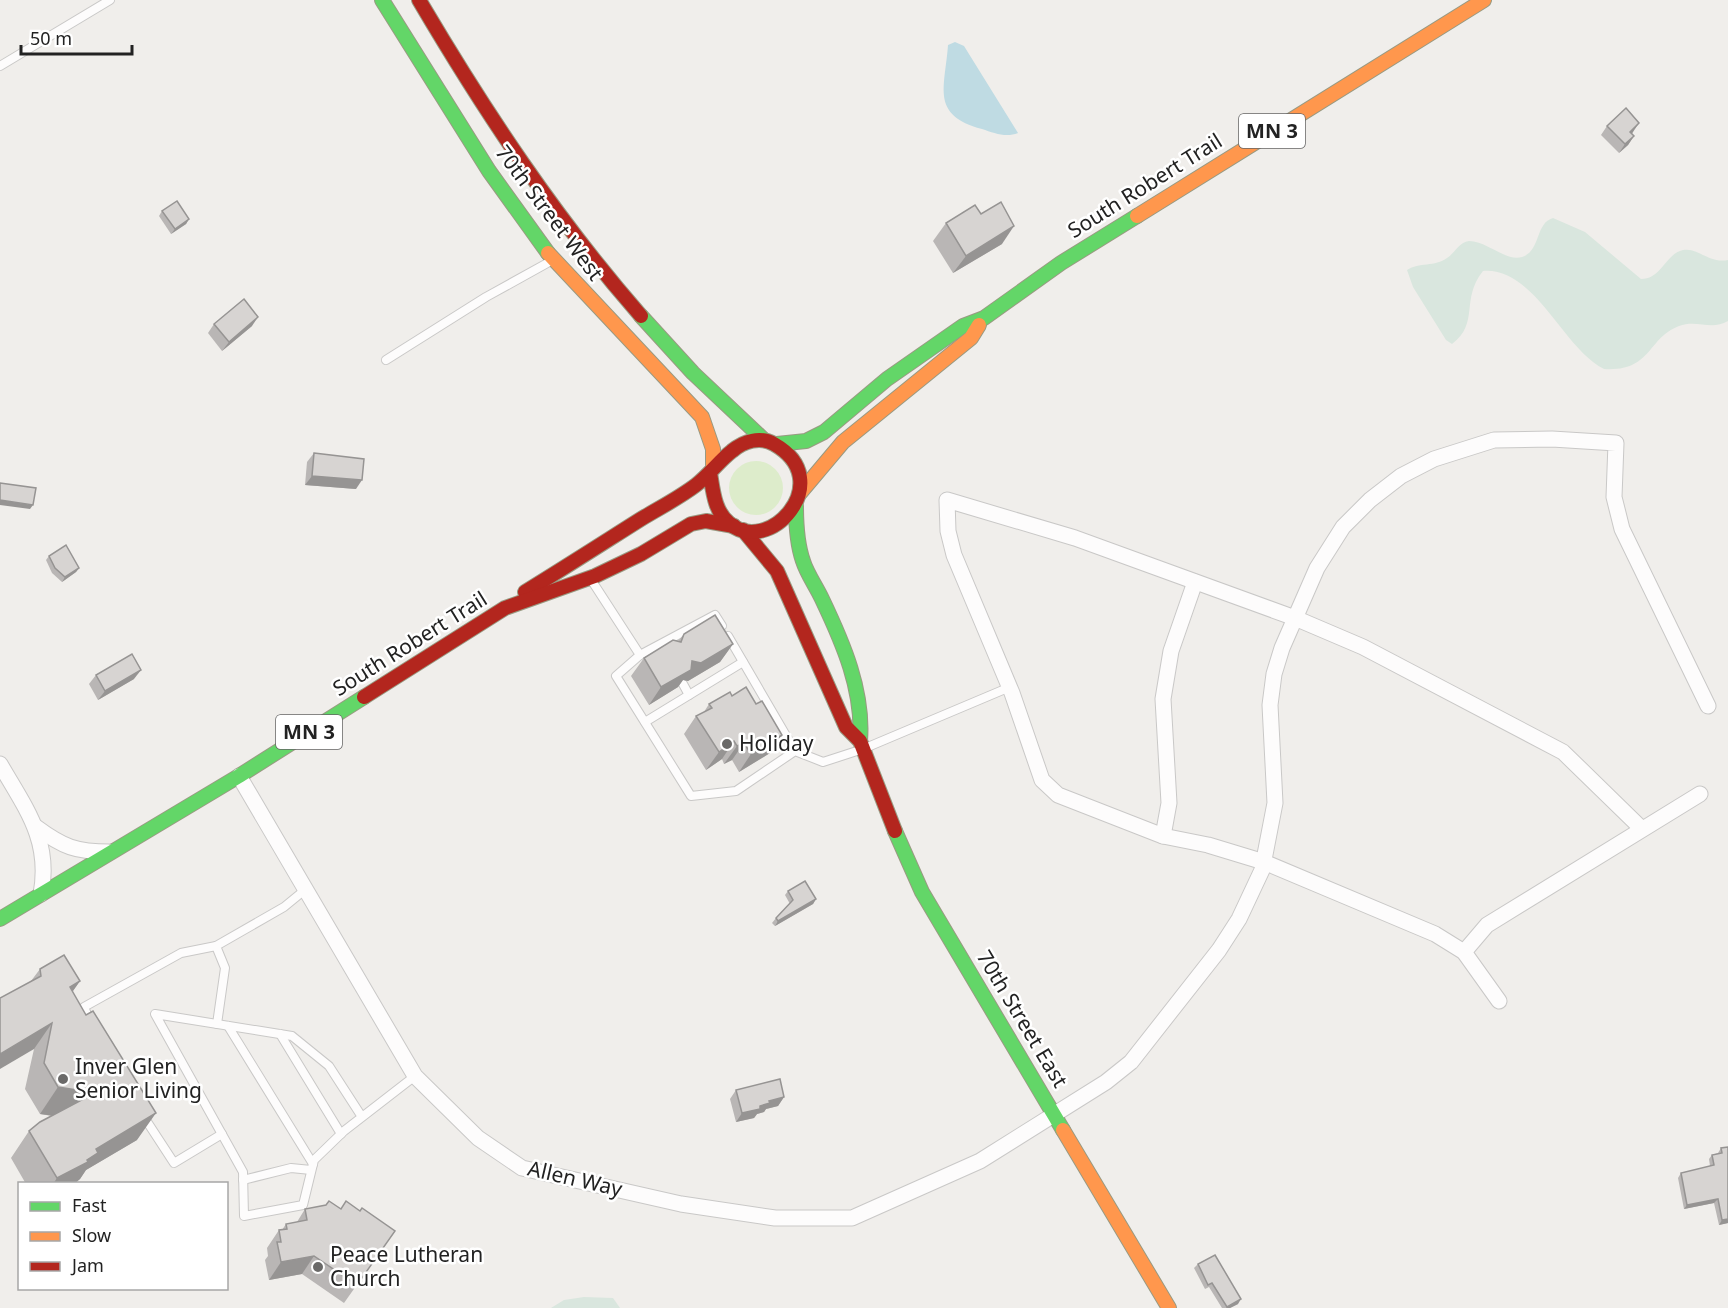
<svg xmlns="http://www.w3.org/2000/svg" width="1728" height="1308" font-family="'Noto Sans',sans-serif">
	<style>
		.grass { fill: #ddeccb }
		.wetland { fill: #d9e6de }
		.water { fill: #bfdbe3 }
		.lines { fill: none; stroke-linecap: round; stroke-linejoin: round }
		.lane-casing { stroke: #c9c8c7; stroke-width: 10 }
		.street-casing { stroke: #c9c8c7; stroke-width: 17 }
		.fast-casing { stroke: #999a82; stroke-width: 16 }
		.slow-casing { stroke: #999a82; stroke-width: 16 }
		.jam-casing { stroke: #999a82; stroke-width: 16 }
		.lane { stroke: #fdfcfc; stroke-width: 8 }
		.street { stroke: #fdfcfc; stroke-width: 15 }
		.fast { stroke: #63d668; stroke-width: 14 }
		.slow { stroke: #ff974d; stroke-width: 14 }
		.jam { stroke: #b3261e; stroke-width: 14 }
		.wall { fill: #b9b6b5 }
		.shaded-wall { fill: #969493 }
		.building { fill: #d7d4d2; stroke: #969493; stroke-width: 1.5 }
		.poi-dot { fill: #6a6968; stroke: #fff; stroke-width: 2 }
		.labels { text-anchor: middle; stroke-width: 5; stroke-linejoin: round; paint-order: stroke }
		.shield { fill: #fff; stroke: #646464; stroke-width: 1.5 }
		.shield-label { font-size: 20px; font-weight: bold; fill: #222 }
		.street-label { font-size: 21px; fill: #222; stroke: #fff }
		.poi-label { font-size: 21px; fill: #222; stroke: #fff; text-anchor: start }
	</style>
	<rect width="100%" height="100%" fill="#f0eeeb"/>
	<circle class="grass" cx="756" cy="488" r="27"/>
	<g class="wetland">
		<path d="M1553 218 1585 232 1641 279C1662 279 1665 254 1683 250 1698 247 1709 264 1728 260V321C1711 331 1697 319 1679 326 1647 338 1652 372 1604 369 1563 349 1535 267 1483 271 1460 300 1480 323 1452 344L1446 340 1413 287 1407 270C1419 262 1435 267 1447 258 1455 253 1459 242 1469 241 1487 241 1506 262 1522 257 1541 251 1535 223 1553 218Z"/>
		<path d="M584 1297 613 1298 620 1308H551L564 1300Z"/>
	</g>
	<path class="water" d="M955 42 964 46 1018 133C1006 138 994 133 982 129 930 115 945 88 948 45Z"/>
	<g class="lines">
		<g class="lane-casing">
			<g id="lane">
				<path d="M0 66 110 0"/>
				<path d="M386 360 486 297 551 261"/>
				<path d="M592 581 640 655 616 676 691 796 736 791 795 751 823 762 863 749 1010 687"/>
				<path d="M728 636 795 751"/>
				<path d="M640 655 715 615 722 626"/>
				<path d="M683 684 689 695"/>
				<path d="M645 722 743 662"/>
				<path d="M91 1024 84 1007 181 953 216 946"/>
				<path d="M217 1024 225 968 216 946 284 907 306 889"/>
				<path d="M228 1026 313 1164"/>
				<path d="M280 1034 341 1134"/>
				<path d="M144 1117 174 1163 222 1134"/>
				<path d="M362 1117 329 1066 292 1036 155 1014 243 1172 244 1216 303 1205 314 1160 344 1131 415 1076"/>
				<path d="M243 1180 291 1168 311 1170"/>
			</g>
		</g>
		<g class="street-casing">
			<g id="street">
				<path d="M0 764C26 809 51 840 41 894"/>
				<path d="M239 776 415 1076 478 1138 522 1168 681 1204 775 1218H852L980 1161 1106 1082 1131 1062 1219 950 1239 919 1262 870 1275 803 1270 705 1274 674 1282 648 1317 568 1343 527 1370 500 1401 476 1434 459 1494 440 1552 439 1616 443 1614 497 1622 529 1708 706"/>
				<path d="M36 827C63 847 76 852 110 852"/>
				<path d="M1163 836 1169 803 1163 699 1171 651 1195 582"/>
				<path d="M1464 952 1487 925 1700 794"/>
				<path d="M1499 1001 1464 952 1435 934 1264 862 1208 845 1163 836 1058 795 1042 780 1012 693 954 555 948 531 947 500 1075 538 1295 618 1363 647 1563 752 1642 829"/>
			</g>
		</g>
		<g class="fast-casing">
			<g id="fast">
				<path d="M382 0 489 171 548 253"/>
				<path d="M641 316 693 373 764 440"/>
				<path d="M777 444 806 441 824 432 887 379 963 326 984 318 1061 263 1137 216"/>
				<path d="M796 506C796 525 797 544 803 561 807 574 816 586 822 599 843 643 864 691 860 741"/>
				<path d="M895 831 922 892 1063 1130"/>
				<path d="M0 919 239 776 364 697"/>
			</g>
		</g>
		<g class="slow-casing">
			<g id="slow">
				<path d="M1137 216 1484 0"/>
				<path d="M548 253 702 417 713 449V465"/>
				<path d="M800 493 843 442 971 338 979 325"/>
				<path d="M1063 1130 1169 1308"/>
			</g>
		</g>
		<g class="jam-casing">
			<g id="jam">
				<path d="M419 0C485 112 556 219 641 316"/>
				<path d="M743 530 777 571 846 727 860 741 895 831"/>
				<path d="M525 592C564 568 603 543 641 519 659 508 679 498 696 485 709 475 719 461 732 451 744 441 760 436 774 444 839 481 768 558 729 523 714 511 713 490 710 473"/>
				<path d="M364 697 505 608 595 576 641 554 691 524 706 521 734 526"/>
			</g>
		</g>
		<use href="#lane" class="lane"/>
		<use href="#street" class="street"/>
		<use href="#fast" class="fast"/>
		<use href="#slow" class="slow"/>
		<use href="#jam" class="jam"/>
	</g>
	<g class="wall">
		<path d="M1607 126 1633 132 1632 134 1634 136 1628 145 1619 153 1601 135Z"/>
		<path d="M162 211 189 219 186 224 171 234 159 216Z"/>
		<path d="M946 223 1002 244 953 273 933 241Z"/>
		<path d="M214 324 252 326 222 351 208 333Z"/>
		<path d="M314 453 356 489 305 485 307 462Z"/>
		<path d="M49 556 79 568 76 572 62 582 52 573 46 560Z"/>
		<path d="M684 634 733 644 720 662 688 681 683 680 678 687 649 705 631 676 644 658 678 641Z"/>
		<path d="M96 675 134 679 98 700 89 684Z"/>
		<path d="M732 696 756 704 782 735 770 753 739 772 732 760 724 764 722 759 706 770 684 734 696 716 704 712 709 704Z"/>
		<path d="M788 891 816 899 813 904 775 926 772 923 776 918 790 904 785 895Z"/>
		<path d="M40 969 80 981 72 992 137 1140 86 1170 80 1179 74 1184H26L11 1158 29 1131 52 1116 40 1114 25 1089 34 1049 31 981Z"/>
		<path d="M736 1090 784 1097 778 1106 766 1109 764 1112 757 1114 754 1118 736 1122 730 1099Z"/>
		<path d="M1728 1147V1223L1719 1225 1714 1203 1684 1209 1678 1178 1681 1173 1710 1166 1709 1159 1712 1155 1718 1153 1721 1148Z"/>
		<path d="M305 1209H341L360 1211 395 1231 344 1303 302 1274 269 1280 265 1260 268 1256 267 1248 279 1230H282L286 1224 297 1222Z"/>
		<path d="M1198 1264 1238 1304 1230 1308H1222L1209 1287 1205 1289 1194 1268Z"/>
	</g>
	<g class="shaded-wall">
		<path d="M1639 123 1633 132 1624 141 1630 132Z"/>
		<path d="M1634 136 1628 145 1619 153 1625 144Z"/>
		<path d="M189 219 186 224 171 234 175 229Z"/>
		<path d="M1014 226 1002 244 953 273 966 256Z"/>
		<path d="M258 317 252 326 222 351 229 342Z"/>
		<path d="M312 476 362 480 356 489 305 485Z"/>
		<path d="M0 500 33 505 30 509 0 505Z"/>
		<path d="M79 568 76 572 62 582 65 577Z"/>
		<path d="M733 644 720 662 688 681 683 680 678 687 649 705 661 687 692 661Z"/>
		<path d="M141 670 134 679 98 700 105 691Z"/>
		<path d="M782 735 770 753 739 772 751 754Z"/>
		<path d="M734 741 722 759 706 770 719 752Z"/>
		<path d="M744 743 732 760 724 764 737 746Z"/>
		<path d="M816 899 813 904 775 926 778 921Z"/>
		<path d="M80 981 61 1008 70 987Z"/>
		<path d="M52 1023 34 1049 0 1069V1054Z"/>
		<path d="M58 1087 95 1093 77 1119 40 1114Z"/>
		<path d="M784 1097 778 1106 766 1109 764 1112 757 1114 754 1118 736 1122 742 1113 769 1101Z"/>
		<path d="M156 1113 137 1140 86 1170 80 1179 74 1184H53L57 1178 96 1149Z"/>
		<path d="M1718 1199 1714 1203 1684 1209 1687 1205Z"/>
		<path d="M1728 1219V1223L1719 1225 1722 1220Z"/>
		<path d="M314 1256 302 1274 269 1280 281 1262Z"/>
		<path d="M1241 1299 1238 1304 1230 1308H1226Z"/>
	</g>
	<g class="building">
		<path d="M1626 108 1639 123 1630 132 1634 136 1625 144 1607 126Z"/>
		<path d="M177 201 189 219 175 229 162 211Z"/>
		<path d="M1001 202 1014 226 966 256 946 223 975 205 981 214Z"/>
		<path d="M244 299 258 317 229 342 214 324Z"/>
		<path d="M314 453 364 459 362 480 312 476Z"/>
		<path d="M0 483 36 488 33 505 0 500Z"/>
		<path d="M66 545 79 568 65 577 55 568 49 556Z"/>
		<path d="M715 615 733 644 701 663 692 661 691 670 661 687 644 658 673 640 681 642 684 634Z"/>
		<path d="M132 654 141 670 105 691 96 675Z"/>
		<path d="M746 687 756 704 762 701 782 735 751 754 744 743 737 746 734 741 719 752 696 716 712 708 709 704 730 692 732 696Z"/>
		<path d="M805 881 816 899 778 921 776 918 793 900 788 891Z"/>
		<path d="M64 955 80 981 70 987 86 1015 93 1011 156 1113 96 1149 98 1153 87 1160 88 1162 57 1178 29 1131 40 1122 95 1093 58 1087 44 1063 52 1023 0 1054V998L41 976 40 969Z"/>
		<path d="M780 1079 784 1097 769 1101 770 1103 760 1106V1109L742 1113 736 1090Z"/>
		<path d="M1728 1147V1219L1722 1220 1718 1199 1687 1205 1681 1173 1714 1165 1712 1155 1722 1153 1721 1148Z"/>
		<path d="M329 1201 341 1209 346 1201 360 1211 362 1208 395 1231 357 1285 314 1256 281 1262 277 1242H281L279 1230 287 1229 286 1224 307 1220 305 1209 326 1205Z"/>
		<path d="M1215 1255 1241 1299 1227 1307 1212 1283 1208 1285 1198 1264Z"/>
	</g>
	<g class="poi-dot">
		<circle cx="727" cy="744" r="6"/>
		<circle cx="63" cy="1079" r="6"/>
		<circle cx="318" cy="1267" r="6"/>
	</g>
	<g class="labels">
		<g class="shield">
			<rect x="1239" y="114" width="66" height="34" rx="4.5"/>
			<rect x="276" y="715" width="66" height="34" rx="4.5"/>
		</g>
		<g class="shield-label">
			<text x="1272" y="138">MN 3</text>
			<text x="309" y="739">MN 3</text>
		</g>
		<g class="street-label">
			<text transform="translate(1145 186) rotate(-32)" y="7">South Robert Trail</text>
			<text transform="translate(549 213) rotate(53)" y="7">70th Street West</text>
			<text transform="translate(410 644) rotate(-32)" y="7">South Robert Trail</text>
			<text transform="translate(1022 1019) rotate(59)" y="7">70th Street East</text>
			<text transform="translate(575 1179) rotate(13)" y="7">Allen Way</text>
		</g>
		<g class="poi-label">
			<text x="739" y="751">Holiday</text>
			<text x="75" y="1074">Inver Glen<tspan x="75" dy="24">Senior Living</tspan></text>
			<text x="330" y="1262">Peace Lutheran<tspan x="330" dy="24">Church</tspan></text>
		</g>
	</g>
	<rect x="18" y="1182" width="210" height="108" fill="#ffffff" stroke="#a7a7a7" stroke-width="1.5"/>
	<rect x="30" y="1202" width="30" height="9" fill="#63d668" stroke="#a7a7a7" stroke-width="1.5"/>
	<text x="72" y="1212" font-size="18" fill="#222222">Fast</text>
	<rect x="30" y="1232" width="30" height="9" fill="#ff974d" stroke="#a7a7a7" stroke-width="1.5"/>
	<text x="72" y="1242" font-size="18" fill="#222222">Slow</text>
	<rect x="30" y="1262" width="30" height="9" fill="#b3261e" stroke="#a7a7a7" stroke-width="1.5"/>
	<text x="72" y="1272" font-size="18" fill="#222222">Jam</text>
	<path d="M21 45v9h111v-9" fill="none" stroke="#222222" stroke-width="3"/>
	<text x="30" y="45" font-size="18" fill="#222222" stroke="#ffffff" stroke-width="4.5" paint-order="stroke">50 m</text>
</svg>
